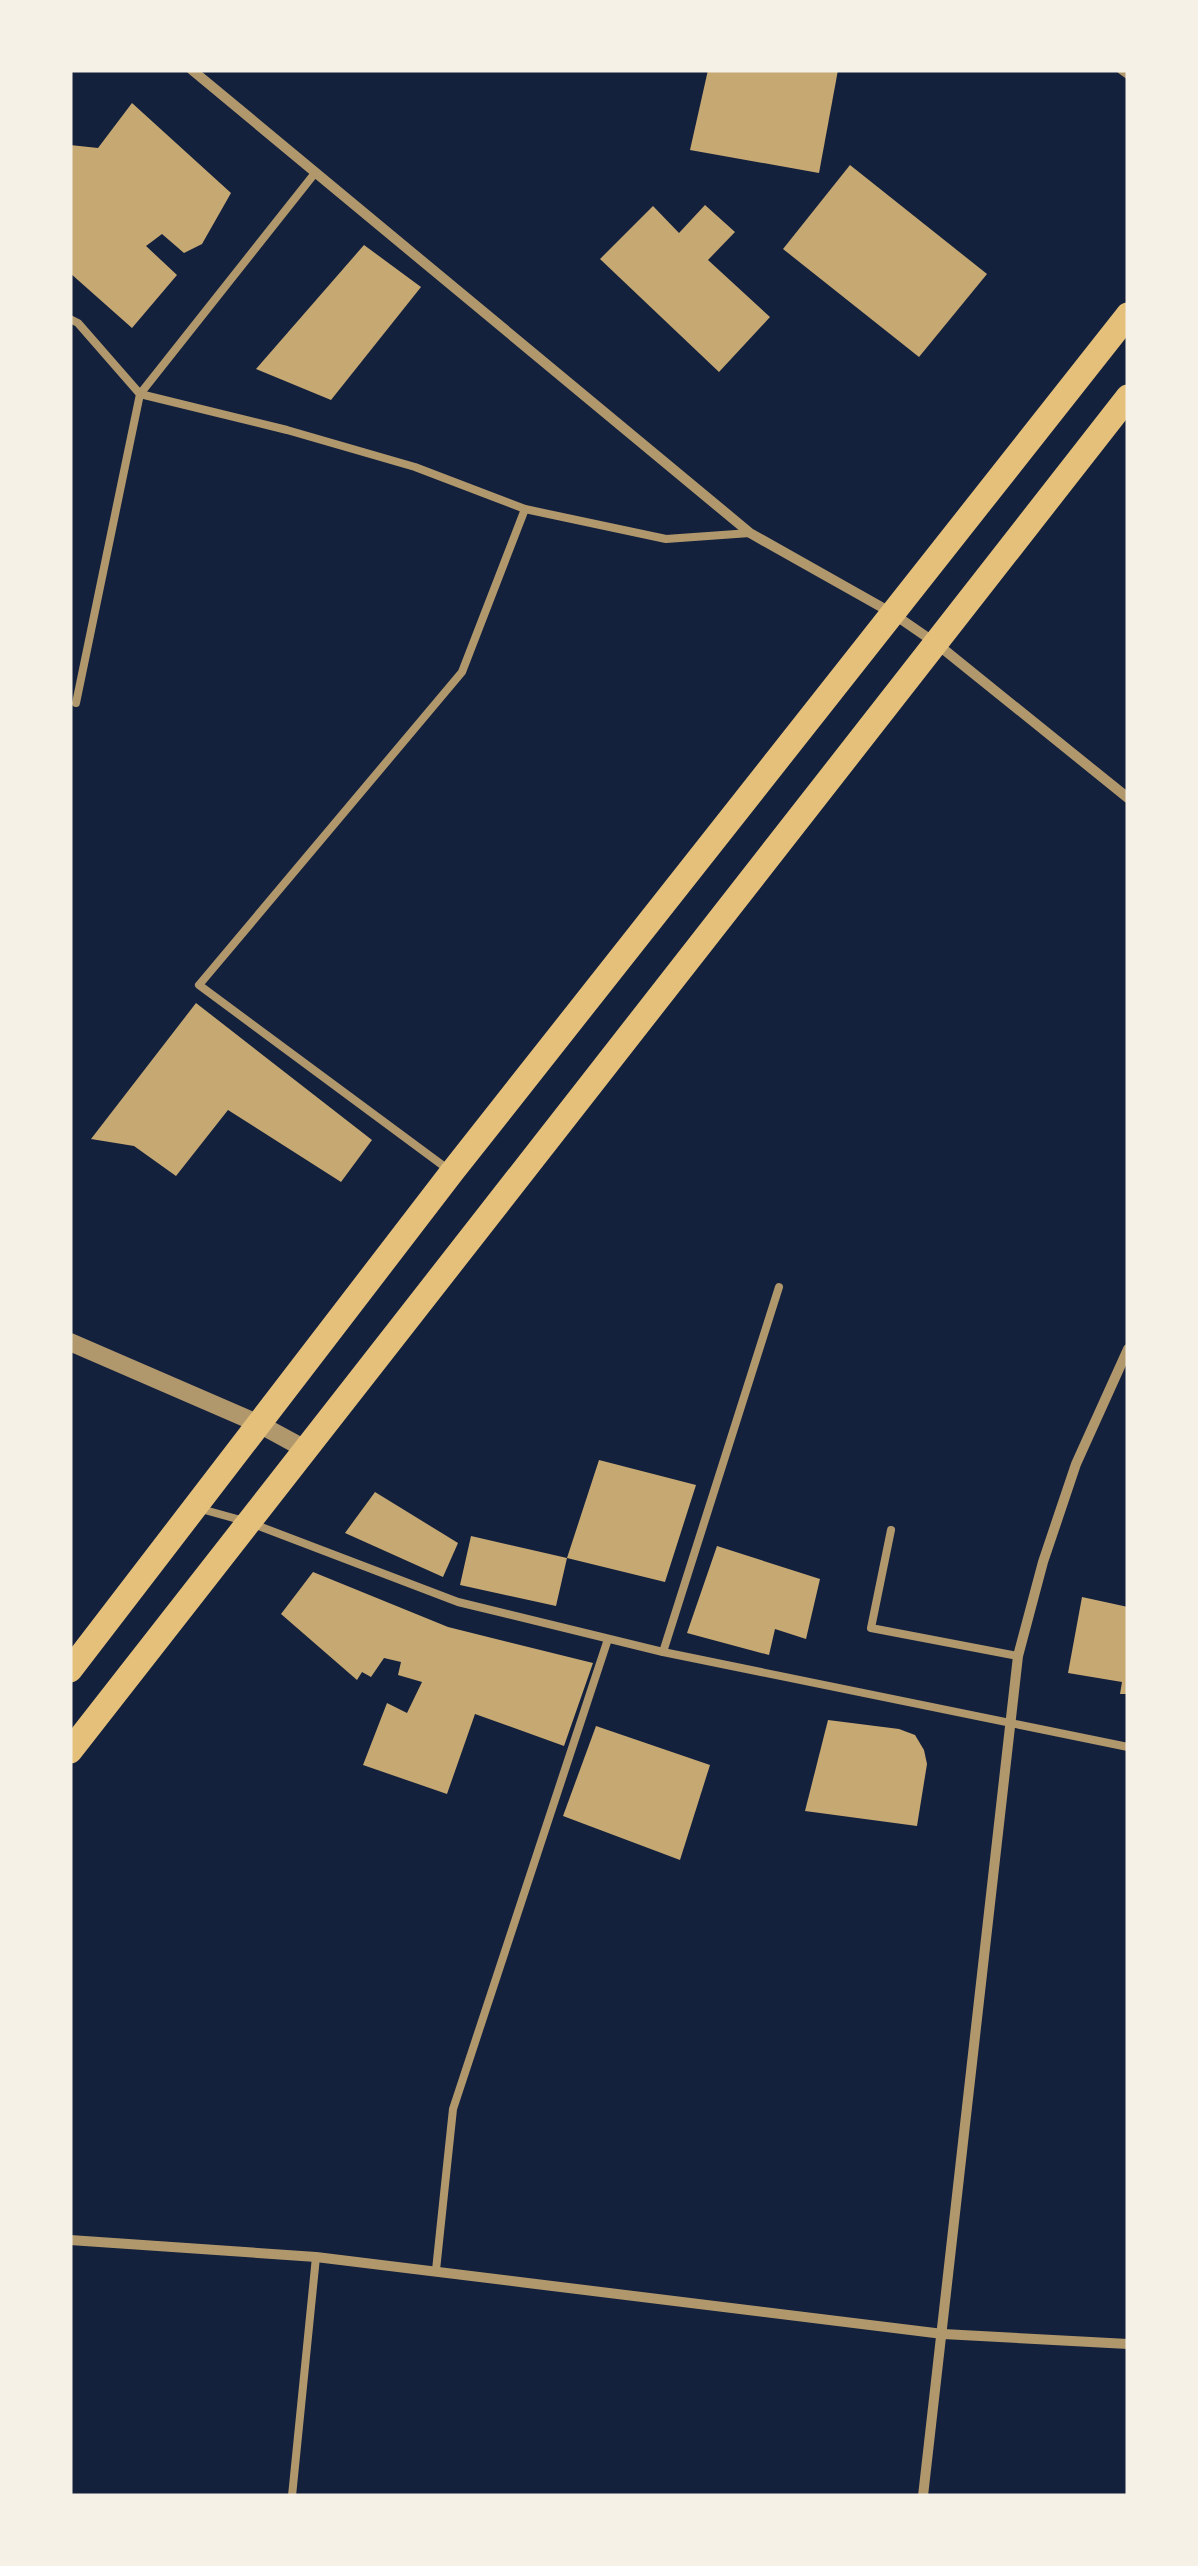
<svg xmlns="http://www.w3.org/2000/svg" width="1198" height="2566" font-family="Commissioner,sans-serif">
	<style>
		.building { fill: #c6a872 }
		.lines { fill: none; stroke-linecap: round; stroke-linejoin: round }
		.service { stroke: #b1986c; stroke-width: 8 }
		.minor { stroke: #b1986c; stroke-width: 10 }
		.tertiary { stroke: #b1986c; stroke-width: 18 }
		.primary { stroke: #e5c07b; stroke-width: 25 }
	</style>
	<rect width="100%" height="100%" fill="#14213d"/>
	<g class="building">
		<path d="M708 70H838L819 173 690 150Z"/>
		<path d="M132 103 231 193 202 244 184 253 162 234 146 246 177 275 132 328 70 273V145L98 148Z"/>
		<path d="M850 165 987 274 919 357 783 249Z"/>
		<path d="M705 205 735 232 708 260 770 317 719 372 600 259 653 206 679 233Z"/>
		<path d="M364 245 421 287 331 400 256 369Z"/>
		<path d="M196 1003 372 1140 341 1182 228 1110 176 1176 134 1146 91 1139Z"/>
		<path d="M599 1460 696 1485 665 1582 567 1558 556 1606 460 1585 471 1536 567 1558Z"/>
		<path d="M375 1492 458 1543 443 1577 345 1533Z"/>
		<path d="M717 1546 820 1579 806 1639 775 1629 769 1655 687 1633Z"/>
		<path d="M313 1572 448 1627 593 1663 564 1746 475 1714 447 1794 363 1765 387 1703 407 1713 422 1682 398 1675 401 1662 384 1658 371 1677 362 1672 357 1680 281 1614Z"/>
		<path d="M1082 1597 1128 1607V1694H1120L1122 1682 1068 1673Z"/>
		<path d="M828 1720 899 1729 915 1735 924 1750 927 1764 917 1826 805 1811Z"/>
		<path d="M596 1726 710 1765 680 1860 563 1816Z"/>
	</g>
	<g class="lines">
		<g class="service">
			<path d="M1121 70 1128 75"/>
			<path d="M70 319 78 323 140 394 287 430 415 467 525 509 666 539 750 533"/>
			<path d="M76 703 140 394 315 173"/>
			<path d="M449 1170 199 985 462 672 525 509"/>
			<path d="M201 1509 248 1522 458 1602 663 1652 1128 1747"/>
			<path d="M891 1530 871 1628 1018 1656"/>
			<path d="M663 1652 779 1287"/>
			<path d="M436 2270 453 2109 608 1639"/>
			<path d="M292 2496 316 2257"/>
		</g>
		<g class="minor">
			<path d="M192 70 750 533 892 613 937 644 1128 798"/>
			<path d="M70 2240 316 2257 943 2334 1128 2344"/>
			<path d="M923 2496 1018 1656 1043 1562 1076 1464 1128 1349"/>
		</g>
		<path class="tertiary" d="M70 1342 257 1423 305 1449"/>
		<g class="primary">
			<path d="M70 1670 452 1172 1128 315"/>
			<path d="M70 1751 1128 397"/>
		</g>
	</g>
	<rect width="1198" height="2566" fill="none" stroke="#f6f1e7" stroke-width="145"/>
</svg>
